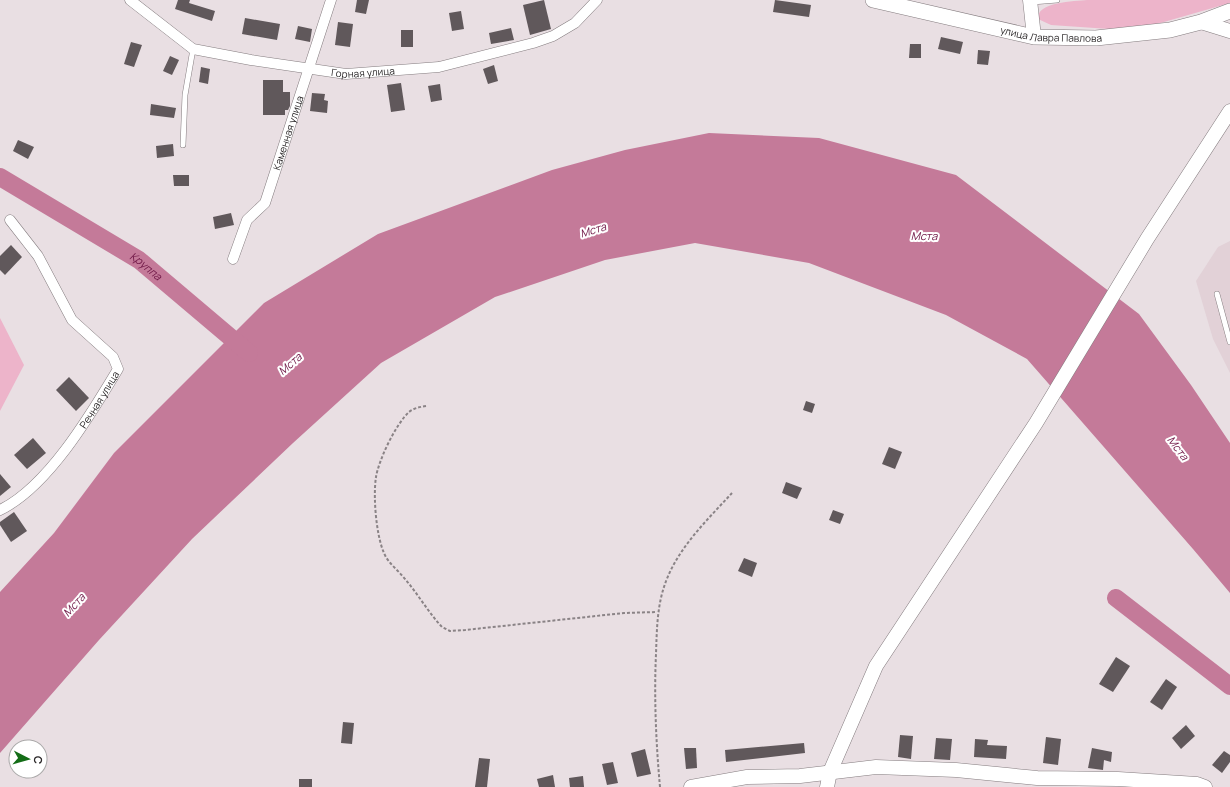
<svg xmlns="http://www.w3.org/2000/svg" width="1230" height="787" font-family="Manrope,sans-serif">
	<style>
		.built { fill: #e2d1d7 }
		.green { fill: #edb4ca }
		.water { fill: #c47a99 }
		.lines { fill: none; stroke-linecap: round; stroke-linejoin: round }
		.river { stroke: #c47a99; stroke-width: 18 }
		.building { fill: #60585b }
		.lane-casing { stroke: #847c7f; stroke-width: 6 }
		.street-casing { stroke: #847c7f; stroke-width: 11 }
		.secondary-casing { stroke: #847c7f; stroke-width: 15 }
		.primary-casing { stroke: #847c7f; stroke-width: 16 }
		.path { stroke: #8a8386; stroke-width: 2; stroke-dasharray: 3 2; stroke-linecap: butt }
		.lane { stroke: #fff; stroke-width: 5 }
		.street { stroke: #fff; stroke-width: 10 }
		.secondary { stroke: #fff; stroke-width: 14 }
		.primary { stroke: #fff; stroke-width: 15 }
		.labels { text-anchor: middle; stroke-width: 4; stroke-linejoin: round; paint-order: stroke }
		.street-label { font-size: 10px; fill: #2a2728; stroke: #fff }
		.water-label { font-size: 11px; font-style: italic; fill: #701847; stroke: #fff }
	</style>
	<rect width="100%" height="100%" fill="#e9dfe3"/>
	<path class="built" d="M1230 241V373L1213 339 1196 281 1218 247Z"/>
	<g class="green">
		<path d="M1087 0H1230V3L1150 26 1124 30 1051 25 1038 19C1036 2 1075 1 1087 0Z"/>
		<path d="M0 318 24 365 0 411Z"/>
	</g>
	<path class="water" d="M709 133 819 138 956 175 1139 314 1191 385 1230 443V593L1193 549 1027 359 946 315 809 263 695 243 605 260 495 297 381 363 293 443 192 539 99 640 0 753V592L54 533 114 453 264 303 378 234 552 170 625 150Z"/>
	<g class="lines">
		<g class="river">
			<path id="s1" d="M0 177 139 260 249 353"/>
			<path d="M1116 598 1230 686"/>
		</g>
	</g>
	<g class="building">
		<path d="M178 0H190L189 3 215 11 212 21 175 9Z"/>
		<path d="M357 0H369L366 14 355 12Z"/>
		<path d="M544 0 551 29 530 35 523 5Z"/>
		<path d="M775 0 811 5 809 17 773 12Z"/>
		<path d="M461 11 464 29 452 31 449 13Z"/>
		<path d="M245 18 280 24 277 40 242 34Z"/>
		<path d="M338 22 353 24 350 47 335 45Z"/>
		<path d="M298 26 312 29 310 42 295 39Z"/>
		<path d="M511 28 514 40 491 44 489 33Z"/>
		<rect x="401" y="30" width="12" height="17"/>
		<path d="M941 37 963 42 960 54 938 49Z"/>
		<path d="M131 42 142 45 134 67 124 64Z"/>
		<path d="M910 44H921V58H909Z"/>
		<path d="M978 50 990 51 988 65 977 64Z"/>
		<path d="M170 56 179 60 172 75 163 71Z"/>
		<path d="M494 65 498 81 488 84 483 69Z"/>
		<path d="M201 67 210 69 208 84 199 82Z"/>
		<path d="M263 80H283V92H290V106L288 110H285V115H263Z"/>
		<path d="M401 83 405 110 391 112 387 85Z"/>
		<path d="M440 84 442 100 431 102 428 86Z"/>
		<path d="M312 93 325 94 324 100 328 101 327 113 310 111Z"/>
		<path d="M151 104 176 108 174 118 150 115Z"/>
		<path d="M18 140 34 147 28 159 13 151Z"/>
		<path d="M173 144 174 156 157 158 156 146Z"/>
		<path d="M173 175H189V186H174Z"/>
		<path d="M231 213 234 225 215 229 213 217Z"/>
		<path d="M11 245 22 257 5 275 0 270V256Z"/>
		<path d="M69 377 89 398 76 411 56 390Z"/>
		<path d="M806 401 815 404 812 413 803 410Z"/>
		<path d="M33 438 46 453 27 469 14 455Z"/>
		<path d="M889 447 902 452 895 469 882 464Z"/>
		<path d="M0 474 11 487 0 496Z"/>
		<path d="M786 482 802 488 797 499 782 493Z"/>
		<path d="M833 510 844 514 840 524 829 520Z"/>
		<path d="M14 512 27 531 11 542 0 525V522Z"/>
		<path d="M744 558 757 563 752 577 738 571Z"/>
		<path d="M1116 657 1130 666 1113 692 1099 684Z"/>
		<path d="M1166 679 1177 687 1162 710 1150 702Z"/>
		<path d="M343 722 354 723 352 744 341 743Z"/>
		<path d="M1186 725 1195 736 1181 749 1172 738Z"/>
		<path d="M900 735 913 736 911 759 898 757Z"/>
		<path d="M1046 737 1061 739 1058 765 1043 763Z"/>
		<path d="M936 738 952 739 950 760 934 759Z"/>
		<path d="M975 739 988 740 987 745 1007 746 1006 759 974 757Z"/>
		<path d="M804 743 805 753 726 762 725 750Z"/>
		<path d="M684 748H696L697 768 686 769Z"/>
		<path d="M1092 748 1112 752 1111 762 1104 760 1103 770 1088 768Z"/>
		<path d="M645 749 651 774 637 777 631 753Z"/>
		<path d="M1224 751 1230 755V762L1222 773 1212 765Z"/>
		<path d="M479 758 490 759 487 787H475Z"/>
		<path d="M613 762 618 783 607 785 602 764Z"/>
		<path d="M553 775 555 787H539L537 779Z"/>
		<path d="M583 776 584 787H570L569 778Z"/>
		<rect x="299" y="779" width="13" height="8"/>
	</g>
	<g class="lines">
		<g class="lane-casing">
			<g id="lane">
				<path d="M1032 2 1057 0"/>
				<path d="M183 145 185 95 193 49"/>
				<path d="M1217 294 1230 342"/>
			</g>
		</g>
		<g class="street-casing">
			<g id="street">
				<path id="s2" d="M130 0 193 49 251 60 346 74 439 67 533 43 553 36 575 23 597 0"/>
				<path id="s3" d="M233 259 247 220 265 203 331 0"/>
				<path id="s4" d="M0 510C48 487 91 414 118 369L113 357 72 320 38 256 10 220"/>
			</g>
		</g>
		<g class="secondary-casing">
			<g id="secondary">
				<path d="M1030 0 1034 37"/>
				<path d="M1201 22 1230 31"/>
				<path d="M691 787 747 777 800 776 876 767 956 770 1037 778 1118 779 1197 784 1205 787"/>
				<path d="M827 787 830 772 876 666 1036 423 1147 239 1230 111"/>
			</g>
		</g>
		<g class="primary-casing">
			<g id="primary">
				<path id="s5" d="M873 0 1034 37 1096 38 1170 30 1201 22 1230 11"/>
			</g>
		</g>
		<g class="path">
			<path d="M426 406C420 407 414 408 409 412 396 424 379 459 376 477 373 496 376 535 384 553 388 563 398 570 405 579 418 594 428 612 442 627L450 631 465 630 624 613 657 612"/>
			<path d="M660 787C656 743 654 698 656 654 657 626 657 600 669 574 683 543 709 518 732 493"/>
		</g>
		<use href="#lane" class="lane"/>
		<use href="#street" class="street"/>
		<use href="#secondary" class="secondary"/>
		<use href="#primary" class="primary"/>
	</g>
	<g class="labels">
		<g class="street-label">
			<text dy="4" stroke="none"><textPath href="#s5" startOffset="182">улица Лавра Павлова</textPath></text>
			<text dy="4" stroke="none"><textPath href="#s2" startOffset="252">Горная улица</textPath></text>
			<text dy="4" stroke="none"><textPath href="#s3" startOffset="140">Каменная улица</textPath></text>
			<text dy="4" stroke="none"><textPath href="#s4" startOffset="150">Речная улица</textPath></text>
		</g>
		<g class="water-label">
			<text transform="translate(593 230) rotate(-17)" y="4">Мста</text>
			<text x="924" y="240">Мста</text>
			<text dy="4" stroke="none"><textPath href="#s1" startOffset="171">Круппа</textPath></text>
			<text transform="translate(290 364) rotate(-41)" y="4">Мста</text>
			<text transform="translate(1178 448) rotate(53)" y="4">Мста</text>
			<text transform="translate(74 605) rotate(-48)" y="4">Мста</text>
		</g>
	</g>
	<g transform="translate(28 759) rotate(96)"><circle r="19" fill="#ffffff" stroke="#aaa9a9"/>
	<path d="M0-3L7 15L0 10L-7 15Z" fill="#146d17"/>
	<text y="-6" font-size="11" font-weight="bold" text-anchor="middle" fill="#2a2728">С</text>
	</g>
</svg>
